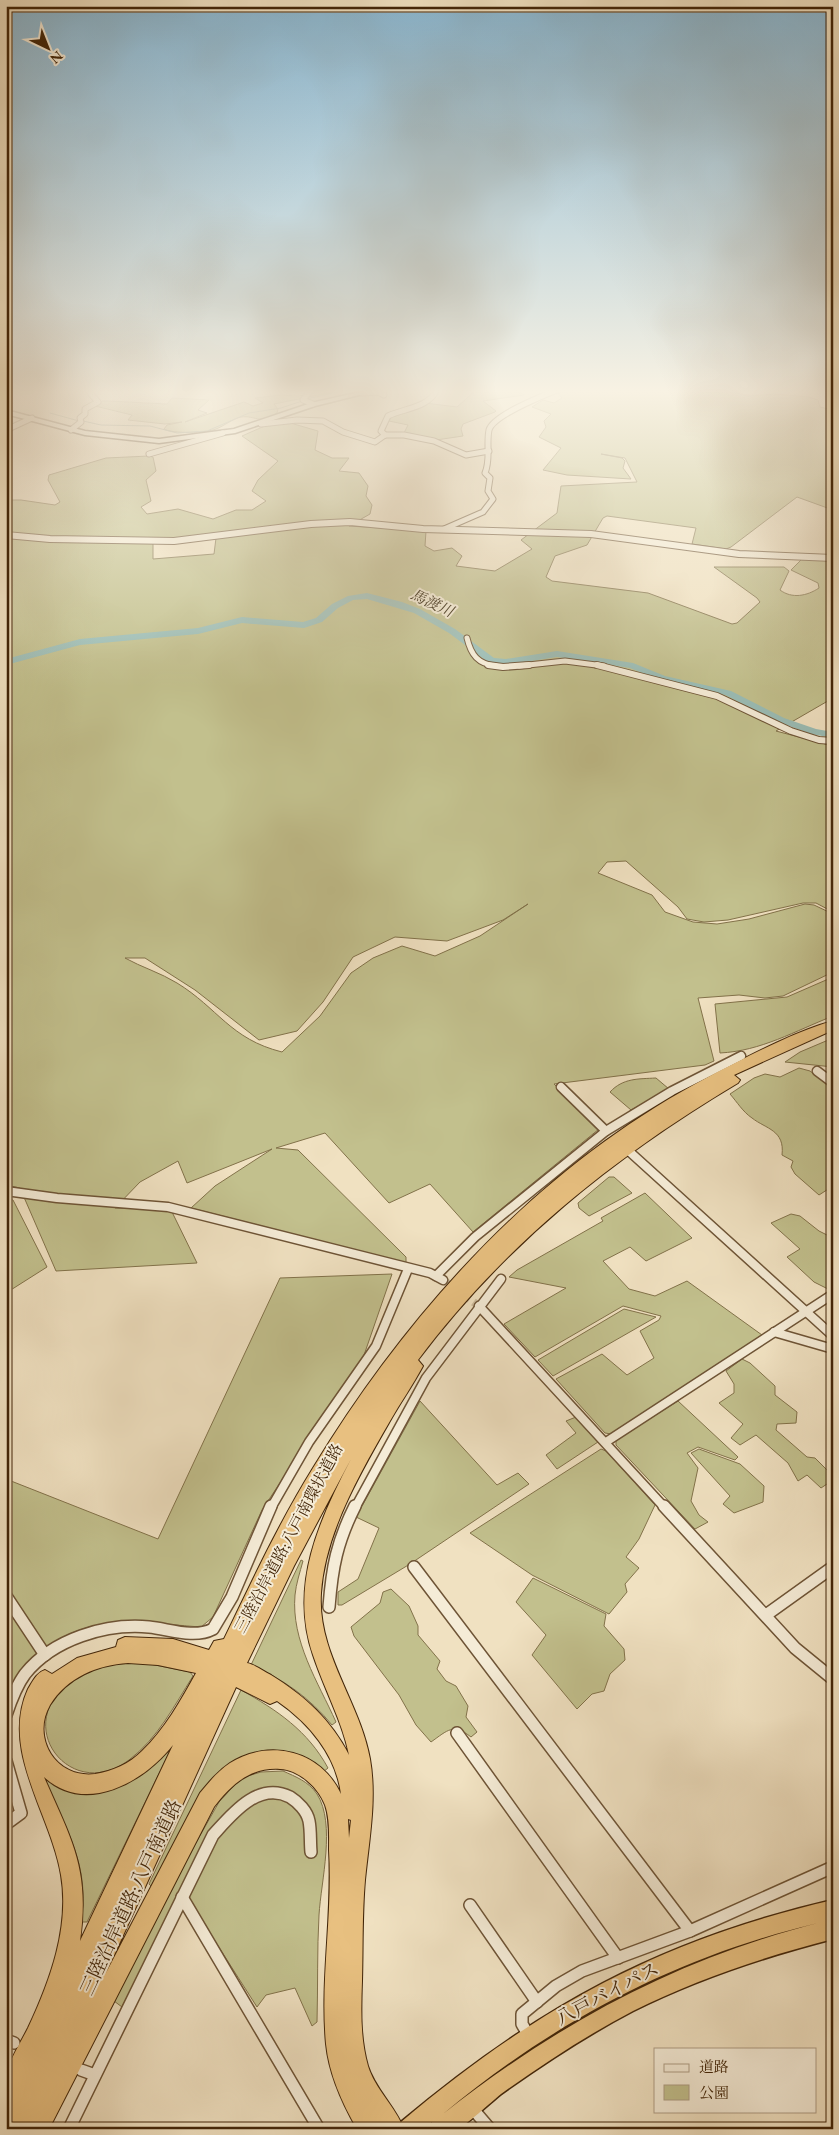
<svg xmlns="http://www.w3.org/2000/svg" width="839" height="2135" font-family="'EB Garamond','Noto Serif JP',serif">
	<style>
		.green { fill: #c2c08d; stroke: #82724a; fill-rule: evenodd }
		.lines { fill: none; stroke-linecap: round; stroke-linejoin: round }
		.stream { stroke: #778070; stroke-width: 1 }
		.river { fill: #9abdb6; fill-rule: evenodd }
		.minor-tunnel { stroke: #cdbb9c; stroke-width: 8; stroke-dasharray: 8 4.5; stroke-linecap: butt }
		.minor-far3-casing { stroke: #6e5436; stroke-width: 7 }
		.minor-far2-casing { stroke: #6e5436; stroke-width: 8 }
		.minor-far1-casing { stroke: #6e5436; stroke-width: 11 }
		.minor-casing { stroke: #6e5436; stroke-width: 14 }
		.tertiary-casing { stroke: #6e5436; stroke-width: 8 }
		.secondary-casing { stroke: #422508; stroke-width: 3 }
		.trunk-casing { stroke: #422508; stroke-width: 3 }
		.motorway-casing { stroke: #422508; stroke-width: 2 }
		.minor-far3 { stroke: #f5ecd7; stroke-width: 5 }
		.minor-far2 { stroke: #f5ecd7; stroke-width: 6 }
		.minor-far1 { stroke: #f5ecd7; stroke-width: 8 }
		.minor { stroke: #f5ecd7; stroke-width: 11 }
		.tertiary { stroke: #f5ecd7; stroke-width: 6 }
		.secondary { fill: #f5ecd7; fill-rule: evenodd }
		.trunk { fill: #e8c080; fill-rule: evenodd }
		.motorway { fill: #e8c080; fill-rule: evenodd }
		.labels { text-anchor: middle; stroke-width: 4; stroke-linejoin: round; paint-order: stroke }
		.far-water-label { font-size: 15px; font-style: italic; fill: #584b34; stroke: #f5ecd7 }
		.street-label { font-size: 16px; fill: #422508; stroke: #f5ecd7 }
		.near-street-label { font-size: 19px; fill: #422508; stroke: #f5ecd7 }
	</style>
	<rect width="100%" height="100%" fill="#f0e1c1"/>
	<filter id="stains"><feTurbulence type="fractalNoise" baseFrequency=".004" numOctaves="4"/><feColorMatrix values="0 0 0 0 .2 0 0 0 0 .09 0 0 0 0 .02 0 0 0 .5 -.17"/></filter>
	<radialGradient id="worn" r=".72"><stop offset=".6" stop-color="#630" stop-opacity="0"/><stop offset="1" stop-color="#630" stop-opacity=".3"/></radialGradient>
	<g class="green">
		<path d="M327 389H348L274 404 278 409 277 413C258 425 256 415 241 417 232 419 224 426 216 429 207 433 172 434 164 429L167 425 182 422 165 424 128 420 132 415 95 406 102 401H108L167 404 172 398 209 400 198 410 207 413 185 422 244 402 253 406 263 403 255 398 281 395 299 396Z"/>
		<path d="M477 389C487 389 519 389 524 395L483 401 496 411 495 412 463 424 461 429 463 436 436 440 404 433 408 425 389 421 391 416 425 403 457 407Z"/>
		<path d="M565 389H721L749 396 775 394 809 397 818 400 820 407 833 410V510L797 497 731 547 726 549 692 544 696 528 607 516 603 518 587 545 555 556 546 577 552 581 648 593 732 624 737 623 760 602 757 598 714 567H784L789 571 780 590C792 599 807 596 819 588L818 583 791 570 807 554 833 555V698L776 731 833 746V912L816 903H803L728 920 704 922 687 919 678 907 626 861 607 862 598 873 652 895 665 912 693 922 717 924 749 919 805 904 814 905 833 914V972L783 996 765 998 739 995 698 998 714 1061 705 1065 554 1084 599 1129 473 1232 430 1184 389 1203 325 1133 276 1148 298 1150 406 1257V1263L191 1208 215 1186 272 1149 187 1183 178 1161 140 1182 115 1208 156 1209 172 1212 197 1263 56 1271 20 1188 6 1185V500H21L55 505 60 502 48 480 49 475 106 458 149 456 153 457 156 471 146 480 151 501 141 507 147 514 178 509 213 519 236 510H252L266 501 252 491 258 480 278 461 242 436 267 425 287 422 318 431 315 450 332 458H349L339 471 359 473 368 486 366 496 372 505 370 514 349 526 426 531 425 546 434 551 452 548 462 556 456 566 495 571 532 549 521 540 557 513 561 486 637 482 625 458 601 454 622 458 625 461 623 468 631 479 567 475 543 470 561 448 539 437 546 427 544 421 551 414 532 407 543 400 554 403 562 398 557 392ZM216 538 214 554 153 559V541ZM528 904 480 936 435 956 402 946 373 958 351 973 320 1016 282 1052C230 1039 218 1008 177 983 161 973 141 967 125 958H145L195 990 259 1040 297 1031 323 1002 353 957 395 937 447 941 503 920Z"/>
		<path d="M833 977V1016C795 1031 761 1051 720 1053L715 1004 787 997Z"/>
		<path d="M833 1038V1067L785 1062 800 1052Z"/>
		<path d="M799 1068 810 1071 833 1089V1186L819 1195 795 1174 791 1167 793 1161 782 1155C785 1130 766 1129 752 1118 743 1112 737 1102 730 1094L754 1078 765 1074 780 1077Z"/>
		<path d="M656 1078 669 1089 631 1110 610 1092C623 1078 638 1079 656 1078Z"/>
		<path d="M609 1177H614L632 1193 589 1216 579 1208 578 1203Z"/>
		<path d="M645 1193 692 1238 646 1261 630 1247 603 1261 629 1289 655 1296 687 1281 762 1335 611 1434 605 1433 556 1379 602 1354 627 1375 654 1358 640 1331 659 1320 661 1316 623 1306 535 1357 504 1324 566 1288 509 1277 517 1270 603 1221 601 1218Z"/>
		<path d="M6 1199 13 1200 47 1267 6 1293Z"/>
		<path d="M791 1214 800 1216 819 1231 833 1238V1288L830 1290 814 1282 787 1257 800 1249 771 1223Z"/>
		<path d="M392 1274 363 1358 262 1510 213 1617 201 1627C141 1623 90 1611 40 1653 25 1666 13 1680 6 1698V1479L158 1539 280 1278Z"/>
		<path d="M624 1309 656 1317 553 1376 538 1360Z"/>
		<path d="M742 1359 750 1363 775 1386V1395L797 1412 796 1423 777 1424 776 1430 807 1457 815 1458 833 1476V1480L821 1488 807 1475 798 1481 788 1463 756 1435 740 1445 731 1438 743 1424 719 1403 734 1393V1384L726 1371Z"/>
		<path d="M420 1401 497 1485 518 1473 529 1484 410 1564 342 1605H338V1592L358 1579 379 1528 356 1517Z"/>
		<path d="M678 1401 738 1457 735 1460 698 1447 687 1453 698 1468 691 1501 699 1515 708 1522 695 1529 616 1445V1440Z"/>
		<path d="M576 1417 598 1439V1442L557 1469 546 1455 576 1433 566 1421Z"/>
		<path d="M601 1449 606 1451 655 1505 639 1539 626 1557 639 1568 625 1584 627 1592 609 1614 532 1575 470 1533Z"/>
		<path d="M699 1449 740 1464 764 1486 763 1502 734 1513 723 1504 730 1496 691 1453Z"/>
		<path d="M301 1560 303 1561C300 1572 296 1584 295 1595 291 1641 318 1682 336 1722L332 1725C310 1698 283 1679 251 1665Z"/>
		<path d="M533 1578 606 1614 604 1626 624 1649 625 1660 610 1674 604 1691 592 1694 577 1709 532 1655 546 1635 516 1602Z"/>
		<path d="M391 1589 409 1606 418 1626V1635L440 1661 437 1669 446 1681 456 1686 468 1706 466 1717 477 1732 471 1737C453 1723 448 1730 431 1742L416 1725 399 1695 354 1636 351 1627 380 1603 383 1592Z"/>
		<path d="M117 1663H145L190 1672 193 1676C174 1706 158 1738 129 1760 68 1806 4 1717 81 1675 91 1669 105 1666 117 1663Z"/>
		<path d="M241 1690C277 1710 308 1731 328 1768L323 1772 273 1751 249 1754 224 1768 152 1887 149 1884Z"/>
		<path d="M164 1752 169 1753 87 1922H81C82 1912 84 1901 83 1891 81 1848 57 1809 38 1772 51 1778 67 1788 81 1791 116 1797 141 1776 164 1752Z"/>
		<path d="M283 1771C296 1777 308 1781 317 1794 336 1824 321 1881 319 1915 317 1950 318 1986 317 2022L312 2026 295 1988 266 1995 257 2007 181 1888 122 2007 114 2001 176 1878 219 1802 241 1778 261 1772Z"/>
	</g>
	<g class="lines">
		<g class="stream">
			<path d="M307 399 350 389"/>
			<path d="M50 413 79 421"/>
			<path d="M83 421 101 425 150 426 177 433 207 431 249 413 281 408 302 401"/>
		</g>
		<path class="river" d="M367 593 402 602 420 609 455 629 494 658 506 659 557 651 633 663 665 676 731 691 784 718 816 729 833 732V738L811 734 778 722 725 695 659 680 630 668 557 657 506 665 489 663 449 633 414 613 367 599 353 600 338 608 322 622 304 628 242 623 198 634 80 645 6 665V659L80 639 198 628 242 617 303 622 316 618 332 604 348 596Z"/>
		<path class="minor-tunnel" d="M443 1280 479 1306"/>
		<g class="minor-far3-casing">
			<g id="minor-far3">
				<path d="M311 390 303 400 313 404"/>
				<path d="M362 393 378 392 384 395"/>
				<path d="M261 424 297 420 323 421 343 432 375 442 385 435H404L434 441 466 455 489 451"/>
				<path d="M6 430 32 418"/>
				<path d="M71 430 81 422 80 418 85 414V409L98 402 90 393"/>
				<path d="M385 435 381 431 388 416C405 408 429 408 437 389"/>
				<path d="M149 454 223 433"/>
				<path d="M444 529 483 512 493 499 488 491 490 478 485 473C491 459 486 444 489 430 493 415 543 396 559 389"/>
				<path d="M467 638C471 655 478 664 496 666"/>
				<path d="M519 666 565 661 604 666"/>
			</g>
		</g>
		<g class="minor-far2-casing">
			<g id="minor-far2">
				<path d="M488 665 503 667 529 665"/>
				<path d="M597 665 717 696 791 731 819 740 833 741"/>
			</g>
		</g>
		<g class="minor-far1-casing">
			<g id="minor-far1">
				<path d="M817 1071 833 1083"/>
				<path d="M561 1087 606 1131"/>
				<path d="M631 1153 833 1336"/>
				<path d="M6 1191 57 1198 168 1207 430 1273 443 1280"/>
				<path d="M436 1276 475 1237 606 1131 672 1091 741 1056"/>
				<path d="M479 1306 665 1508"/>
				<path d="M774 1332 833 1349"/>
				<path d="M606 1442 833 1294"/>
				<path d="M271 1508 309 1442 376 1346 408 1269"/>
				<path d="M355 1508 426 1378 501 1279"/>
			</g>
		</g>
		<g class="minor-casing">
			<g id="minor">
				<path d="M664 1506 795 1648 833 1679"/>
				<path d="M414 1567 690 1931"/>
				<path d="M6 1596 45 1655"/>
				<path d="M329 1607C332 1567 337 1542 355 1506"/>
				<path d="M766 1615 833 1567"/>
				<path d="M6 1715C11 1700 16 1686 25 1674 53 1639 106 1623 149 1627 169 1629 194 1639 213 1629L232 1597 271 1506"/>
				<path d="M457 1733 618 1958"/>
				<path d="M6 1761 21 1813 6 1824"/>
				<path d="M182 1897 319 2129"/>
				<path d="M470 1905 537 2002"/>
				<path d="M529 2036 522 2024V2014L556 1986 582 1971 690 1931 833 1867"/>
				<path d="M6 2040 14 2043"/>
				<path d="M81 2070 95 2075"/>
				<path d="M472 2108 490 2129"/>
				<path d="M69 2129 213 1835C232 1814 258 1781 290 1797 298 1802 307 1811 309 1821 311 1831 310 1842 311 1852"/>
			</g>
		</g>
		<g class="tertiary-casing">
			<path id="tertiary" d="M6 535 50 539 174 541 311 524 350 522 423 529 591 534 739 554 833 558"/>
		</g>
		<g class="secondary-casing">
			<path id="secondary" d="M373 389H383L315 406 235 433 159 443 85 435 6 414V410L85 431 159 439 234 429 311 403Z"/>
		</g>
		<g class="trunk-casing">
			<path id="trunk" d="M833 1900V1939C763 1957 697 1979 633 2011 587 2035 543 2064 501 2094 492 2101 465 2127 456 2129 449 2131 438 2129 430 2129L432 2122 425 2129H398L401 2122C536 2008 660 1940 833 1900ZM818 1923C677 1959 557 2024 443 2114 553 2022 678 1956 818 1923Z"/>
		</g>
		<g class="motorway-casing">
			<path id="motorway" d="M833 1021V1030L734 1075 740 1080 738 1083C614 1157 505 1244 418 1360L423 1366C413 1385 400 1403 390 1421 360 1473 325 1533 321 1593 317 1653 360 1702 370 1759 377 1799 369 1840 365 1880 362 1914 363 1948 362 1981 361 2009 360 2038 368 2066 375 2089 395 2106 404 2129H357C342 2103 329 2074 326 2044 320 1979 333 1915 329 1850 329 1836 330 1819 325 1805 318 1787 299 1770 280 1769 250 1767 231 1785 214 1807L49 2129H6C6 2113 3 2086 7 2072 11 2057 21 2042 28 2028 50 1981 70 1927 61 1875 51 1814 0 1751 28 1689 33 1681 36 1673 45 1670L52 1674 77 1658 116 1647 118 1640 125 1637 173 1639 209 1650 214 1641 224 1639C252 1581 279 1523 313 1468 411 1307 542 1164 710 1076 745 1058 795 1031 833 1021ZM351 1459C319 1521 289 1585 313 1655 324 1689 342 1720 349 1755 331 1720 305 1696 271 1675 263 1671 256 1665 247 1663L294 1566ZM128 1663 158 1665 196 1673C181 1700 165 1729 142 1751 129 1764 113 1771 95 1774 56 1779 31 1738 50 1705 67 1677 98 1665 128 1663ZM236 1687 270 1704 277 1701C309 1723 336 1755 341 1794 321 1751 270 1738 230 1763 218 1771 209 1782 200 1793L106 1973ZM173 1745 80 1941C90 1869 72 1841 44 1777 86 1816 145 1781 173 1745ZM348 1819 351 1820 349 1838Z"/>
		</g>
		<use href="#minor-far3" class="minor-far3"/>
		<use href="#minor-far2" class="minor-far2"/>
		<use href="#minor-far1" class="minor-far1"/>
		<use href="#minor" class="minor"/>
		<use href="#tertiary" class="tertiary"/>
		<use href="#secondary" class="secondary"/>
		<use href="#trunk" class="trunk"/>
		<use href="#motorway" class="motorway"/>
	</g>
	<linearGradient id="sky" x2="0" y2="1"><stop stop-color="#89b8d4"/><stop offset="0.57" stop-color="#f8f2e3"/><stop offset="1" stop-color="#f8f2e3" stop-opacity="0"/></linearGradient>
	<rect width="839" height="687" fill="url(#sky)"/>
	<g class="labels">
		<g class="far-water-label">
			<text transform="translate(432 603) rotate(25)" y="5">馬渡川</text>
		</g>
		<g class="street-label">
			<text transform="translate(288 1538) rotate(-62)" y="6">三陸沿岸道路;八戸南環状道路</text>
		</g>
		<g class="near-street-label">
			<text transform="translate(130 1897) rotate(-65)" y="7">三陸沿岸道路;八戸南道路</text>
			<text transform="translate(607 1993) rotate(-28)" y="7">八戸バイパス</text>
		</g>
	</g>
	<rect width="839" height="2135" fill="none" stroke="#f0e1c1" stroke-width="25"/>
	<rect x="8" y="8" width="824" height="2120" fill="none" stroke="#422508" stroke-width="2.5"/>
	<rect x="12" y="12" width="814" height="2110" fill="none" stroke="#422508"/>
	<rect x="654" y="2048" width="162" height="65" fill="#f5ecd7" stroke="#ad9c84"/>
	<rect x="664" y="2064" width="25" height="8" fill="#f5ecd7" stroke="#ad9c84"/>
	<text x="699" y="2072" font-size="15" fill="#422508">道路</text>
	<rect x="664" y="2085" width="25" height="15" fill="#c2c08d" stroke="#ad9c84"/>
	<text x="699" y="2098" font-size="15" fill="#422508">公園</text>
	<g transform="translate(48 48) rotate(137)" stroke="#f5ecd7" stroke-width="4" paint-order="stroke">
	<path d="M0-4L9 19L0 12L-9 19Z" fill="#422508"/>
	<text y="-8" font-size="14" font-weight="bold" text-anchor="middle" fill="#422508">N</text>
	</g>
	<rect width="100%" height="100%" filter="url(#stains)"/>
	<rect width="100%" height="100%" fill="url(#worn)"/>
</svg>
